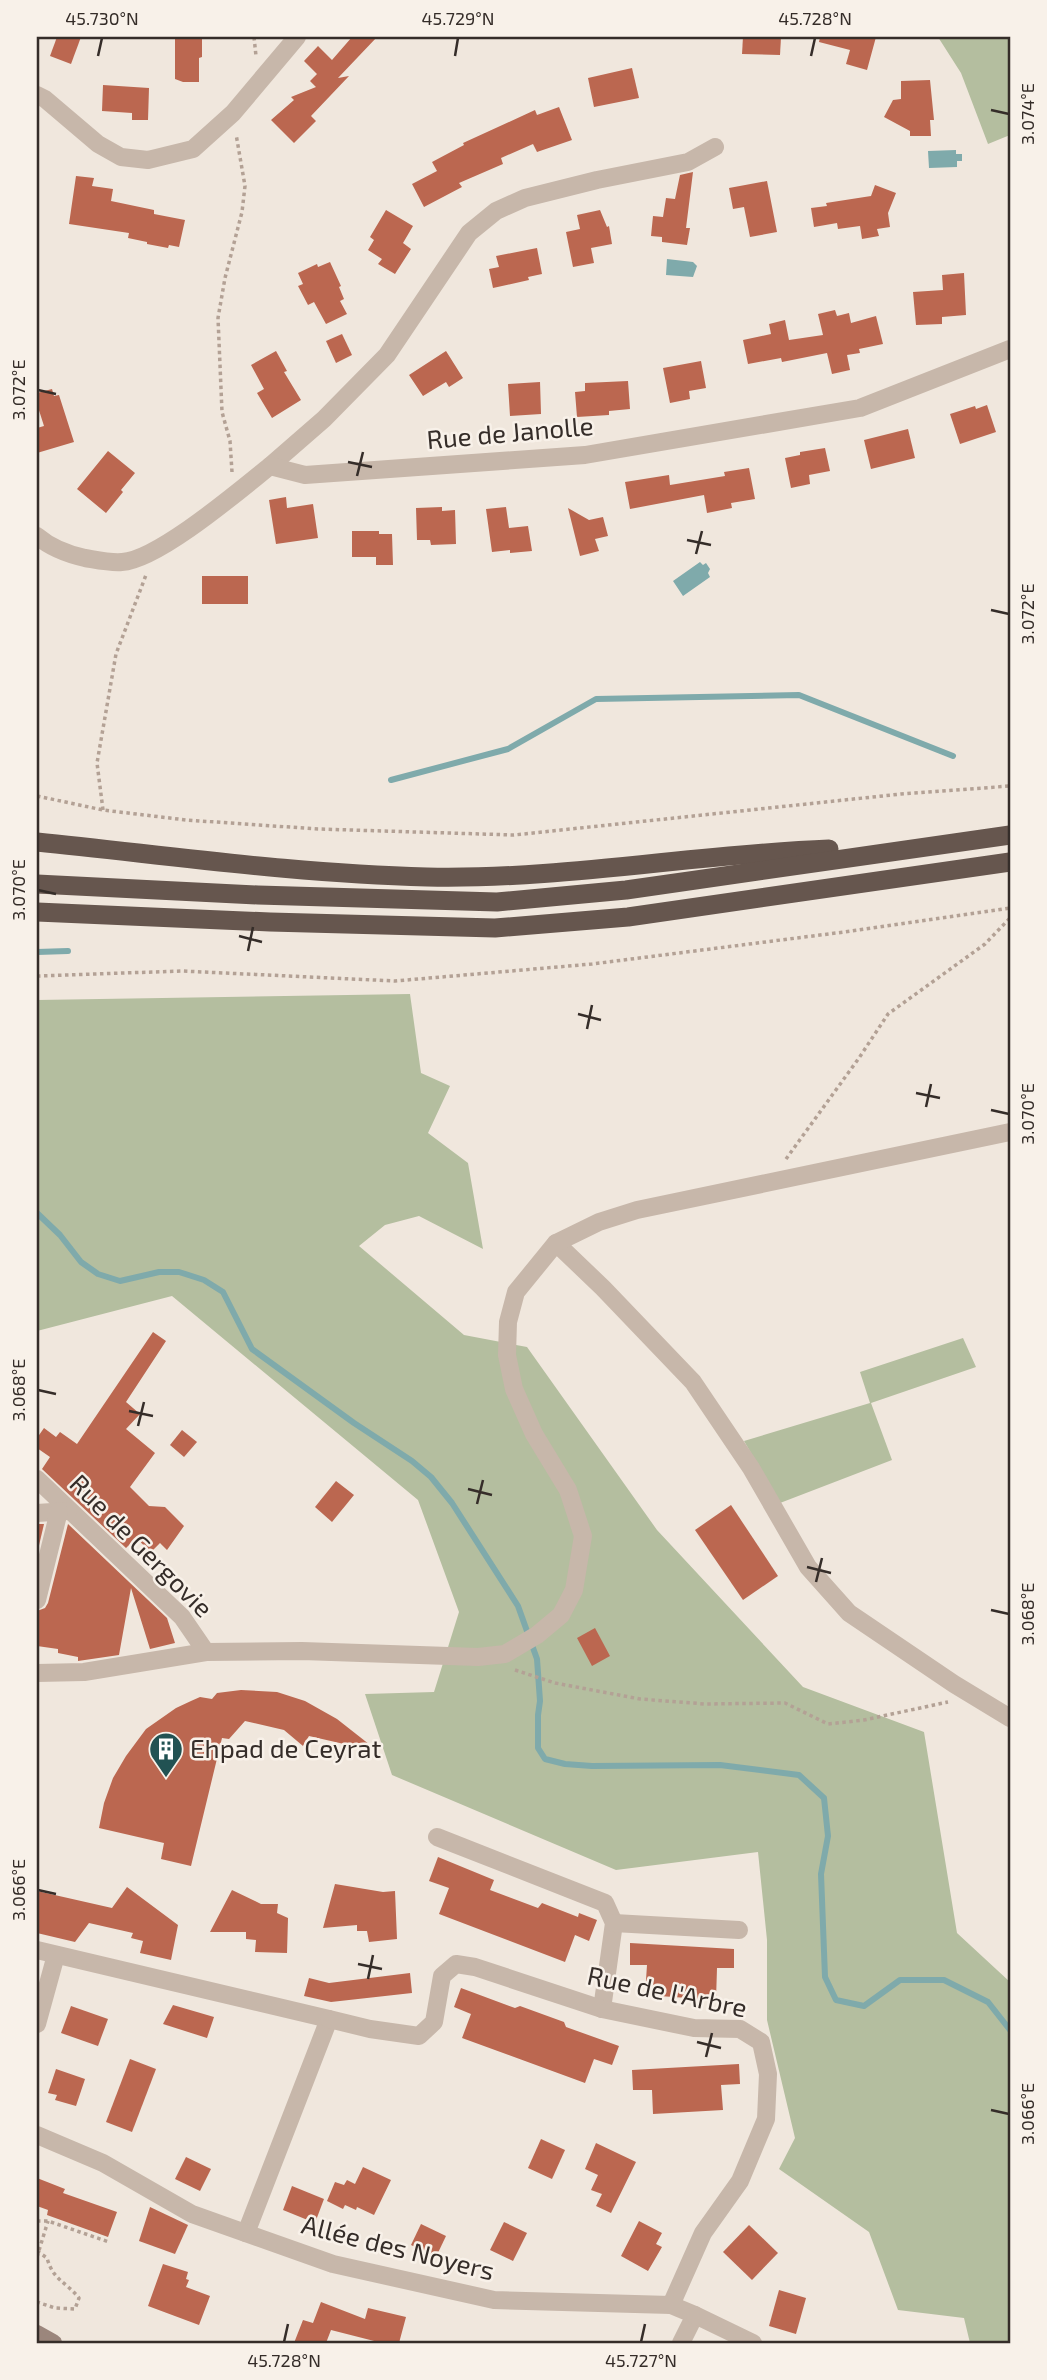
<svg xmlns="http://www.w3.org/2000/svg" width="1047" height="2380" font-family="'Exo 2',sans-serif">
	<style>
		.green { fill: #b4be9f }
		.water { fill: #7faaab }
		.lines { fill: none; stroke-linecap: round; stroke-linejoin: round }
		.stream { stroke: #7faaab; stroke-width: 6 }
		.building { fill: #bb6750 }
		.path { stroke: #b3a195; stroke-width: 3.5; stroke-dasharray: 3.5 3.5; stroke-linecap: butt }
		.minor { stroke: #c7b7aa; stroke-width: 18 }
		.secondary { stroke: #9b867c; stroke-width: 18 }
		.trunk { stroke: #66564e; stroke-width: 19 }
		.ticks { fill: none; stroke: #352d29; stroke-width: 2.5 }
		.labels { text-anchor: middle; stroke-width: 5; stroke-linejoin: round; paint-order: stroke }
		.street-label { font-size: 26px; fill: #352d29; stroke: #f8f1e9 }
		.poi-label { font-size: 26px; fill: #352d29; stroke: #f8f1e9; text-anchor: start }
		.neatline { fill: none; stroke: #352d29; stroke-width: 2.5 }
		.ticks-label { font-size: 18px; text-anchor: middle; fill: #352d29 }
	</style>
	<rect width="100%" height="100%" fill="#f0e7dd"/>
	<g class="green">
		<path d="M938 37H1010V135L988 144 961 73Z"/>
		<path d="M410 994 421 1073 450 1086 428 1133 468 1163 483 1249 419 1216 385 1225 359 1246 464 1335 527 1347 657 1530 803 1687 924 1732 957 1933 1010 1982V2343H970L964 2318 898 2310 869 2232 779 2169 795 2138 767 2020V1940L758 1852 616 1870 392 1775 365 1694 434 1692 459 1612 418 1500 172 1296 37 1331V1000Z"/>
		<path d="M963 1338 976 1367 871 1403 892 1460 780 1503 744 1441 870 1403 860 1372Z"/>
	</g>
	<g class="water">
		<path d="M956 150V154H962V161H957V167L929 168 928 151Z"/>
		<path d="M667 259 693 262 697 266 693 277 666 275Z"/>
		<path d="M700 562 703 565 706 563 710 569 708 573 710 577 683 596 673 581Z"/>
	</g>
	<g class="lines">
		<g class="stream">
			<path d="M391 780 508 749 596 699 799 695 953 756"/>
			<path d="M37 952 68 951"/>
			<path d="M37 1213 60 1235 81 1262 98 1274 120 1281 159 1272H179L204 1280 223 1292 252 1349 354 1423 412 1461 431 1477 452 1503 518 1606 537 1659 540 1701 538 1715V1748L545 1759 565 1764 592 1766 720 1765 799 1775 824 1798 828 1836 821 1874 825 1977 836 2000 864 2006 900 1980H944L988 2002 1010 2030"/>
		</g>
	</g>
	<g class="building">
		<path d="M57 37H81L71 64 50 56Z"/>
		<path d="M175 37H202V57L199 58V82H183L175 79Z"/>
		<path d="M352 37H377L338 78 349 76 311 116 316 121 294 143 271 120 294 100 291 97 316 87 310 81 317 74 304 61 318 46 332 60Z"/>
		<path d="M743 37H781L780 55 742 54Z"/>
		<path d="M820 37H876L867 70 846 64 850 50 819 42Z"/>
		<path d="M632 68 639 98 594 107 588 78Z"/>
		<path d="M930 80 934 120H930L931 136H910V131L884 117 893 100 901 99V81Z"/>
		<path d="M103 85 149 88 148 120H132V113L102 111Z"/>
		<path d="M559 107 572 140 537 152 533 144 501 158 503 164 459 183 462 187 424 207 412 184 437 171 432 162 464 145 463 143 535 110 537 115Z"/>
		<path d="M693 172 686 228H690L687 245 662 242V237L651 236 653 216 663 217 666 198 675 199 680 175Z"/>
		<path d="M76 176 94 178 92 186 113 189 111 201 154 210V214L185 220 179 247 169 245 168 248 147 244V242L128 238 129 233 69 224Z"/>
		<path d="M767 181 777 232 750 237 744 207 733 209 729 188Z"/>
		<path d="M875 185 896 193 888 213 890 227 877 229 879 236 862 239 860 226 838 229 837 223 814 227 811 208 827 206 826 203 871 196Z"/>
		<path d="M386 210 413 226 403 243 411 249 395 274 378 264 382 259 368 250 374 240 370 237Z"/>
		<path d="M600 210 607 227 609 226 612 244 591 248 594 263 573 267 566 232 580 229 577 215Z"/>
		<path d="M537 248 542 274 528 277 529 280 493 288 489 269 499 267 496 256Z"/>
		<path d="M330 262 341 286 339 287 344 299 340 301 347 314 326 324 314 302 308 305 298 286 303 284 298 273 317 264 318 267Z"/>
		<path d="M964 273 966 315 942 317V324L916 325 913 292 943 290 942 275Z"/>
		<path d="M835 310 837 316 849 313 851 323 876 316 883 344 859 349 860 353 847 355 850 370 832 374 827 353 782 362 781 358 748 364 743 340 771 334 769 324 785 320 789 340 823 335 818 314Z"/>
		<path d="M342 334 352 355 336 363 326 341Z"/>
		<path d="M276 351 287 371 284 372 301 400 272 418 257 393 264 389 251 365Z"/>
		<path d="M446 351 463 378 449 387 446 382 423 396 409 375Z"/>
		<path d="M701 361 706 388 689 391 690 399 670 403 663 368Z"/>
		<path d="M628 381 630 409 609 411V415L577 417 575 392 585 391V383Z"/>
		<path d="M540 382 541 414 510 416 508 384Z"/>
		<path d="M52 389 54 396 59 395 74 442 37 453V428L44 426 37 404V393Z"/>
		<path d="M987 405 996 432 960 444 950 414 975 406 976 409Z"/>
		<path d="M908 429 915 458 871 469 864 440Z"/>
		<path d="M825 448 830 471 809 475 810 484 791 488 785 458 800 455V452Z"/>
		<path d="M108 451 135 473 121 490 123 492 106 513 77 489Z"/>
		<path d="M749 468 755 499 731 503 732 508 707 513 704 495 630 509 625 482 669 475 670 485 725 476 724 472Z"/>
		<path d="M286 497 287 508 313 504 318 538 276 544 269 500Z"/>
		<path d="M442 507V511L455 510 456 544 431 545 430 540H417L416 508Z"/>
		<path d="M506 507 509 528 528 526 532 551 510 553V550L492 552 486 509Z"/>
		<path d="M568 508 589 520 603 517 608 536 595 539 599 551 580 556Z"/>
		<path d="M352 531H379V534H392L393 565H376V557H352Z"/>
		<rect x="202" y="576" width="46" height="28"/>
		<path d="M153 1332 166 1341 126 1402 140 1414 126 1429 155 1453 130 1487 149 1506 165 1507 184 1526 167 1550 160 1543 151 1552 136 1538 126 1548 42 1469 50 1457 37 1448V1438L44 1428 56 1437 60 1432 77 1444Z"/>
		<path d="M182 1430 197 1442 184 1457 170 1445Z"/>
		<path d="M336 1481 354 1495 332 1522 315 1507Z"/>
		<path d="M731 1505 778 1576 743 1600 695 1530Z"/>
		<path d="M37 1524H44L37 1554Z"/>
		<path d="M68 1524 167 1618 175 1643 150 1649 131 1588 119 1655 78 1661V1657L58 1653V1649L37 1646 39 1635H37V1611L45 1608 48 1603Z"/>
		<path d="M595 1628 610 1656 592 1666 577 1638Z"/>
		<path d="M241 1690 277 1692 305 1701 337 1719 379 1752 309 1736 303 1746 284 1730 245 1721 229 1739 222 1738 191 1866 161 1859 164 1843 99 1828 104 1803 113 1778 126 1756 146 1729 176 1708 191 1701 200 1697 212 1699 217 1693Z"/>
		<path d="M438 1857 494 1880 490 1890 538 1908 542 1903 578 1917 579 1913 597 1920 589 1941 575 1935 565 1962 439 1914 449 1888 429 1881Z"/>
		<path d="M335 1884 383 1892 395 1891 397 1939 369 1942 367 1931H357V1925L323 1928Z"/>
		<path d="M127 1887 178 1925 171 1960 140 1953 143 1941 131 1938 133 1933 89 1923 75 1942 37 1933V1891L112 1908Z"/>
		<path d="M232 1890 261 1904H278L277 1913 288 1918 287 1953 255 1952 256 1940 246 1939V1932H210Z"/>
		<path d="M630 1943 734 1949V1968H717L716 2000 645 1995 647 1965H630Z"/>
		<path d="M410 1973 412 1993 331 2002 304 1996 309 1978 329 1983Z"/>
		<path d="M461 1988 515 2008 520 2006 564 2022 566 2027 619 2046 612 2065 594 2059 585 2083 462 2038 471 2014 454 2007Z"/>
		<path d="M173 2005 214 2017 207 2038 163 2024Z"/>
		<path d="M71 2006 108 2019 98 2046 61 2033Z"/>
		<path d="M130 2059 156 2069 132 2132 106 2122Z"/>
		<path d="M739 2064 740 2084 721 2085 723 2110 653 2114 652 2090H633L632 2070Z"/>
		<path d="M56 2069 85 2079 76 2106 55 2100 57 2095 48 2093Z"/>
		<path d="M541 2139 565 2150 552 2179 528 2168Z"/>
		<path d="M596 2143 636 2162 611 2213 596 2206 602 2194 591 2190 598 2175 585 2169Z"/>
		<path d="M186 2157 211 2169 200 2191 175 2179Z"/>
		<path d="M363 2167 391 2180 374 2215 357 2207 356 2210 345 2205 343 2209 327 2201 335 2182 344 2185 347 2180 355 2184Z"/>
		<path d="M37 2178 65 2189 63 2193 117 2212 108 2237 47 2215 48 2210 37 2206Z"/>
		<path d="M292 2186 324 2199 315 2223 283 2210Z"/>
		<path d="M150 2207 188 2225 175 2254 139 2241Z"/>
		<path d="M639 2221 662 2233 656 2244 662 2247 648 2271 621 2256Z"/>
		<path d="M504 2222 527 2233 513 2261 490 2250Z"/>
		<path d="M421 2224 446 2236 436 2257 411 2245Z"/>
		<path d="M749 2225 778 2253 752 2280 723 2252Z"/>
		<path d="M163 2264 188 2272 186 2279 189 2280 186 2287 210 2296 199 2325 148 2306Z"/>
		<path d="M779 2290 806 2298 796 2334 769 2326Z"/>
		<path d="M321 2302 365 2319 368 2308 406 2317 399 2343H382L331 2330 326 2343H294L303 2320 313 2323Z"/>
	</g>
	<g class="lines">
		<g class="path">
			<path d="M254 37 256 56"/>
			<path d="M232 472 230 441 222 412 218 318 225 278 242 212 245 186 236 134"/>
			<path d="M37 796 103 810 186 820 318 829 514 835 901 794 1010 786"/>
			<path d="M103 810 97 763 116 654 146 575"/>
			<path d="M37 976 182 971 395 981 592 964 844 932 1010 908"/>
			<path d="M786 1159 859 1058 888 1014 985 944 1010 918"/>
			<path d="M515 1670 555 1683 640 1699 705 1704 785 1703 828 1724 864 1720 948 1702"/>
			<path d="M37 2221H48L109 2242"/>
			<path d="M37 2251 47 2258C53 2280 65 2281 79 2298L75 2309 55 2308 37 2302"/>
			<path d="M37 2257 48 2221"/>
		</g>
		<g class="minor">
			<path d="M37 95 45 99 98 144 121 157 148 160 193 149 233 113 297 37"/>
			<path d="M270 466 324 419 387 355 469 233 496 211 525 198 597 180 688 162 715 147"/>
			<path d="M37 536C51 548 67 554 85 558 97 560 110 563 122 562 158 560 240 490 270 466L305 475 585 455 860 408 1010 349"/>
			<path d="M556 1243 603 1288 693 1382 751 1468 808 1567 849 1613 954 1684 1010 1718"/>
			<path d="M37 1479 182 1617 206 1652"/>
			<path d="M37 1513 68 1511"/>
			<path d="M37 1600 59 1511"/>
			<path d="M37 1673 84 1672 206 1652 302 1651 478 1657 505 1654 537 1635 561 1615 574 1590 583 1536 568 1490 534 1434 514 1389 507 1355 508 1322 516 1292 556 1243 599 1222 637 1210 1010 1132"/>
			<path d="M437 1837 605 1903 614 1923 602 2009"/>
			<path d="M614 1923 739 1930"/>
			<path d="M37 1950 329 2019 246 2233"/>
			<path d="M329 2019 370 2029 419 2036 434 2022 442 1976 456 1964 475 1967 602 2009 694 2028 740 2029 761 2042 768 2074 766 2119 740 2181 703 2233 671 2305"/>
			<path d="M37 2024 56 1955"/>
			<path d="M37 2135 103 2163 192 2214 333 2264 494 2300 671 2305 695 2315 681 2343"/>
			<path d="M695 2315 753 2343"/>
		</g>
		<path class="secondary" d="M37 2334 53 2343"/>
		<g class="trunk">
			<path d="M37 842C166 855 297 874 427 877 562 880 694 854 829 849"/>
			<path d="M37 884 258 895 497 902 626 890 1010 835"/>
			<path d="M37 912 270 922 495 928 628 917 1010 862"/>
		</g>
	</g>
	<path class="ticks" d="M98 56 102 38M455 56 458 38M811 56 815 38M991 110 1009 114M38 390 56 394M348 462 372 467M357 476 363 452M687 540 711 545M696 554 702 531M991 610 1009 614M38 890 56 894M239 936 262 942M248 951 253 927M578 1014 601 1020M587 1029 592 1005M916 1093 940 1098M926 1107 931 1084M991 1110 1009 1114M38 1390 56 1394M129 1411 153 1416M138 1426 144 1402M468 1489 492 1495M477 1504 483 1480M807 1567 831 1573M816 1582 822 1558M991 1610 1009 1614M38 1890 56 1894M358 1964 382 1969M368 1979 373 1955M697 2042 721 2048M706 2057 712 2033M991 2110 1009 2114M284 2342 288 2324M641 2342 645 2324"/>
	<defs>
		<g id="building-pin" transform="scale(1.75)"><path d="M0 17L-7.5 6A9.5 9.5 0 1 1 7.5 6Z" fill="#225253" stroke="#f8f1e9"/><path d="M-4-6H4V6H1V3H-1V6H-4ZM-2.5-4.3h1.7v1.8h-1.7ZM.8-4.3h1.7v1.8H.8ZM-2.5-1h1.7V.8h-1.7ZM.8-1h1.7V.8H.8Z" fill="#fff"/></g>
	</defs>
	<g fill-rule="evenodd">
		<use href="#building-pin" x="166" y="1749"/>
	</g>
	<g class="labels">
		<g class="street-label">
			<text transform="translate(510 433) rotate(-5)" y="9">Rue de Janolle</text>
			<text transform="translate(141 1546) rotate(45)" y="9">Rue de Gergovie</text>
			<text transform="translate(667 1992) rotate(12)" y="9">Rue de l'Arbre</text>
			<text transform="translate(398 2248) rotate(14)" y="9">Allée des Noyers</text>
		</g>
		<g class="poi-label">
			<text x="190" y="1758">Ehpad de Ceyrat</text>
		</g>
	</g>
	<rect width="1047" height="2380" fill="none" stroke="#f8f1e9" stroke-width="77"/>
	<rect x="38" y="38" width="971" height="2304" class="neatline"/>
	<g class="ticks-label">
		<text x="102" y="25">45.730°N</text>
		<text x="458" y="25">45.729°N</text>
		<text x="815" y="25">45.728°N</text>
		<text transform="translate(1028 114) rotate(-90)" y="6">3.074°E</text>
		<text transform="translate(19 390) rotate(-90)" y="6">3.072°E</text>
		<text transform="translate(1028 614) rotate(-90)" y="6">3.072°E</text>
		<text transform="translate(19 890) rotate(-90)" y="6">3.070°E</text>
		<text transform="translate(1028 1114) rotate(-90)" y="6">3.070°E</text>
		<text transform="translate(19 1390) rotate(-90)" y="6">3.068°E</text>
		<text transform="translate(1028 1614) rotate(-90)" y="6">3.068°E</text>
		<text transform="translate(19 1890) rotate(-90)" y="6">3.066°E</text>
		<text transform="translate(1028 2114) rotate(-90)" y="6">3.066°E</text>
		<text x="284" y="2367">45.728°N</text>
		<text x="641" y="2367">45.727°N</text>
	</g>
</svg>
